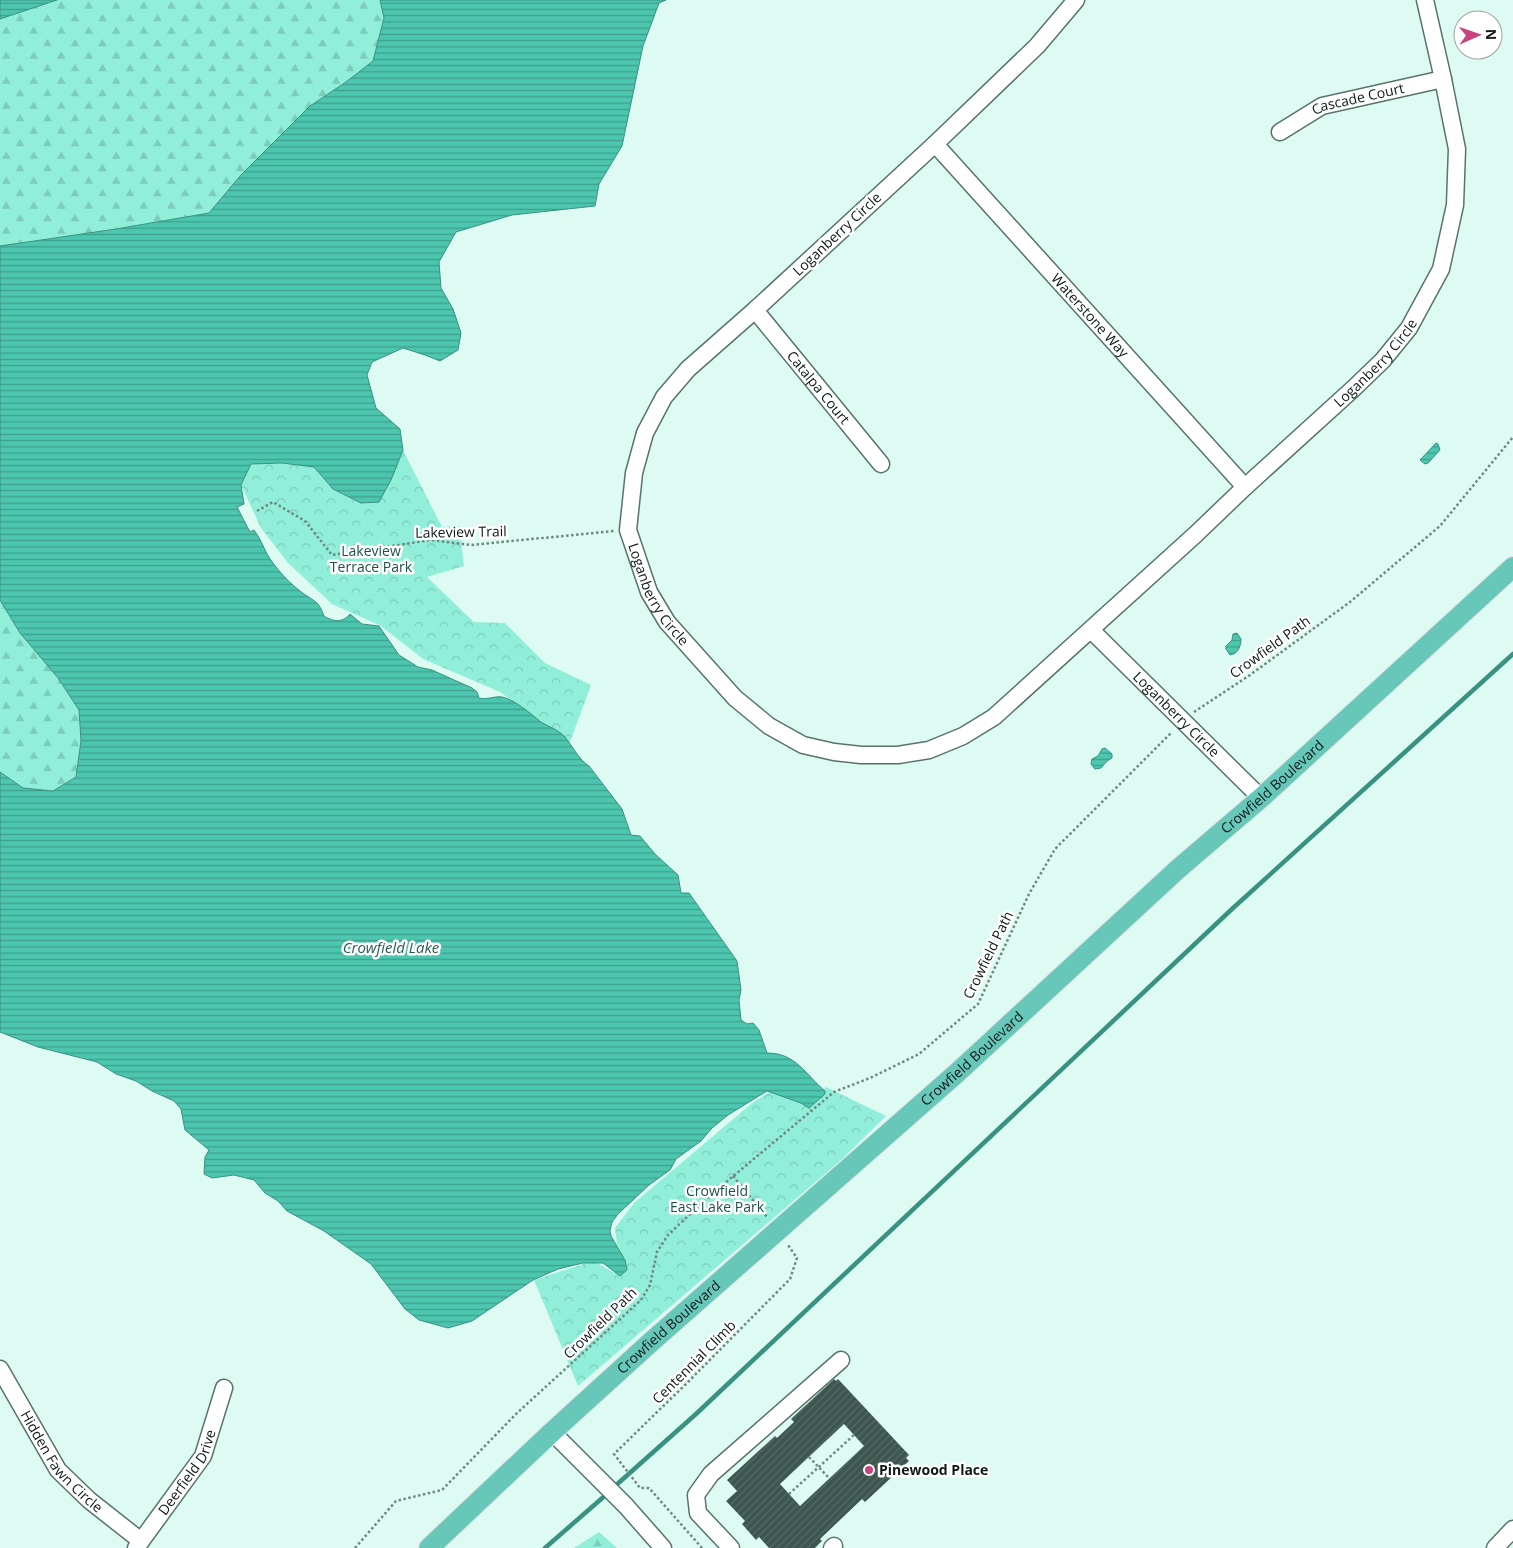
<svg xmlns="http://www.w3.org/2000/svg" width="1513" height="1548" font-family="'Open Sans',sans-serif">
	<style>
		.forest { fill: url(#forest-firs) }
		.park { fill: url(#park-crowns) }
		.water { fill: url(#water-rules); stroke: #399281 }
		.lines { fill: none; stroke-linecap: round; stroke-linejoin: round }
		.stream { stroke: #399281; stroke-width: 4.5 }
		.building { fill: url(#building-hatch); fill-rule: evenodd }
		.minor-casing { stroke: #58736c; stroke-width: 19 }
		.major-casing { stroke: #e2e3e3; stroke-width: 22 }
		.path { stroke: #728681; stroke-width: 2.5; stroke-dasharray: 2.5 2.5; stroke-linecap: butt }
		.minor { stroke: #fff; stroke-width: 16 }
		.major { stroke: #67c8ba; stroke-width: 20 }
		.poi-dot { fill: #ca427d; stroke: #fff; stroke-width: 2 }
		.labels { text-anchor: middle; stroke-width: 5; stroke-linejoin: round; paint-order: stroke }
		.street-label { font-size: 14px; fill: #0e1917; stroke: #fff }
		.park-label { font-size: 14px; fill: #1d5146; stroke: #fff }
		.poi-label { font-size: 14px; font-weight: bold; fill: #0e1917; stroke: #fff; text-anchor: start }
		.water-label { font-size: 15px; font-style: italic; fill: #2a5c51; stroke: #fff }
	</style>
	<defs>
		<pattern id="forest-firs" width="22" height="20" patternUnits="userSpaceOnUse" patternTransform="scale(1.25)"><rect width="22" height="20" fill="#91efd9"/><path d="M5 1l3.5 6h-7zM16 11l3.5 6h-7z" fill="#7cccba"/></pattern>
		<pattern id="park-crowns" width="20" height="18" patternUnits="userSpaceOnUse" patternTransform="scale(1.25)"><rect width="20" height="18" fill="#91efd9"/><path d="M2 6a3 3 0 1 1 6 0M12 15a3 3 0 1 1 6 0" fill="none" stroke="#7cccba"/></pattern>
		<pattern id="water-rules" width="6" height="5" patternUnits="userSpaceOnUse" patternTransform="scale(1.25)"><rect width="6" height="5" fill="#4cc6ae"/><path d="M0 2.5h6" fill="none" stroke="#3ea08d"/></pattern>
		<pattern id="building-hatch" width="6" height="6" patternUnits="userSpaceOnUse" patternTransform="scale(1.25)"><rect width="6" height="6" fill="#3c564f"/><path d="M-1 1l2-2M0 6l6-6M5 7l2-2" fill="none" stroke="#556a64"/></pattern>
	</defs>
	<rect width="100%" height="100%" fill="#ddfbf3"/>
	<g class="forest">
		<path d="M57 0H380L384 18 373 61 346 82 310 106 241 175 209 213 116 229 0 246V19Z"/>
		<path d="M0 600 20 633 58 678 79 710 81 741 76 777 53 791 23 788 0 772Z"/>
		<path d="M599 1532 617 1548H574Z"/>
	</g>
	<g class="park">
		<path d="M403 450 442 527 459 526 464 566 427 577 474 622 505 623 545 663 591 685 570 742 500 692 423 659 381 626 332 604 288 563 261 528 241 485 251 464 282 463 314 467 333 489 361 503 391 479Z"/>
		<path d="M826 1087 886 1116 840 1161 578 1386 534 1280 593 1261 620 1276 627 1270 625 1260 617 1244 615 1228 634 1203 751 1104 769 1092H785L809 1107Z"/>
	</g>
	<g class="water">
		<path d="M0 0H57L0 19Z"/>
		<path d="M380 0H666L659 3 643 46 622 146 599 184 595 206 512 215 456 232 439 262 441 288 453 309 461 333 458 350 440 361 425 355 403 348 372 362 367 375 376 408 400 429 403 450 391 480 379 502 361 503 333 489 314 467 282 463 251 464 241 485 244 504 237 507 250 532 254 530C260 538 263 546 267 554 276 569 290 584 304 594 316 602 319 602 324 616 333 622 343 623 350 614L362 624 379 626 399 655 418 667 432 670 472 688 477 692 479 698C488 700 493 696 502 697 514 699 531 714 541 722 549 727 557 729 564 736 573 746 578 759 589 766L622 809 631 835 640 836 655 854 678 875 681 893H689L737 961 741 990 739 1000 741 1020 747 1024 753 1023 759 1030 767 1053C796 1053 805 1074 825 1091V1094L809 1108 801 1103 767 1091 728 1115 712 1128 701 1141 676 1159 670 1170 649 1185 618 1214 612 1222 610 1231 611 1236 625 1260 627 1270 620 1276 603 1263H583L558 1269 533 1280 472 1321 448 1328 419 1320 405 1309 371 1264 324 1231 287 1211 278 1201 265 1193 254 1180 234 1175 212 1178 204 1174 205 1157 209 1150 185 1130 181 1109 174 1101 152 1091 136 1081 116 1074 97 1062 38 1047 0 1032V772L23 788 53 791 76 777 81 741 79 710 58 678 20 633 0 600V246L116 229 209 213 241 175 310 106 346 82 373 61 384 18Z"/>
		<path d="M1436 443 1438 444 1440 450 1428 463 1425 464 1420 460Z"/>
		<path d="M1237 633 1241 639C1241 646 1238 654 1230 655L1226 649V646L1232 640 1233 634Z"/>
		<path d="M1105 748 1112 754V758L1107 761 1101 768 1095 769 1091 764 1092 759 1098 756 1102 749Z"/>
	</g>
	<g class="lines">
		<g class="stream">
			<path d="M614 1487 696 1414 1232 909 1513 654"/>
			<path d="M545 1548 608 1493"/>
		</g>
	</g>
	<path class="building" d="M834 1379 836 1381 838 1379 909 1455 906 1458 909 1461 865 1502 862 1499 820 1539 822 1541 815 1548H769L759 1537 756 1540 742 1524 745 1521 726 1501 737 1491 727 1480 775 1436 777 1438 794 1422 791 1419ZM844 1424 864 1446 800 1506 780 1484Z"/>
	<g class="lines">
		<g class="minor-casing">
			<g id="minor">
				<path id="s1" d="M1076 0 1037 46 935 144 755 310 688 369 664 397 645 433 634 473 628 530 649 592 667 622 735 698 769 726 803 745 834 752 861 755H898L929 750 963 736 994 717 1196 534 1245 487 1354 388 1383 360 1409 328 1441 269 1455 205 1457 149 1443 79 1425 0"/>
				<path id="s2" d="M1280 132 1322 106 1443 79"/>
				<path id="s3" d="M935 144 1245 487"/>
				<path id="s4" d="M755 310 881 464"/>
				<path id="s5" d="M1091 630 1261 798"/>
				<path id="s6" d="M0 1369 58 1470 89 1500 141 1541"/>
				<path d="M552 1432 626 1506 663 1548"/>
				<path id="s7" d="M136 1548 203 1456 224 1388"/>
				<path d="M731 1548 698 1513 696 1495 711 1474 841 1360"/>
				<path d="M832 1548 834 1546"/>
				<path d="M1495 1548 1513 1529"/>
			</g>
		</g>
		<g class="major-casing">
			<g id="major">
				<path id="s8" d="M429 1548 552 1432 651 1342 958 1072 1178 869 1261 798 1513 567"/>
			</g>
		</g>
		<g class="path">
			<path d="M257 511 273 502 305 521 332 555 431 540 471 545 614 531"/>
			<path d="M1194 712 1250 675 1350 602 1440 526 1513 437"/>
			<path d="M733 1176 767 1217"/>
			<path d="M809 1457 829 1478"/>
			<path d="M789 1494 854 1435"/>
			<path d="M355 1548 396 1501 442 1490 517 1413 641 1300 650 1285 657 1252 668 1235 707 1198 834 1092 870 1078 919 1054 978 1004 1029 894 1055 849 1172 732"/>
			<path d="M702 1548 649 1488H640L614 1454 688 1382 790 1279 797 1258 788 1245"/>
		</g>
		<use href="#minor" class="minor"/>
		<use href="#major" class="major"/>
	</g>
	<circle class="poi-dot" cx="869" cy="1470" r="5"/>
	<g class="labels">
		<g class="street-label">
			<text dy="5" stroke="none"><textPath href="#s2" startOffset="86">Cascade Court</textPath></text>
			<text transform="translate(837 234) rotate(-43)" y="5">Loganberry Circle</text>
			<text dy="5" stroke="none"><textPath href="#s3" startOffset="231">Waterstone Way</textPath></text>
			<text dy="5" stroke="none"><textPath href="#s1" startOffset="1719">Loganberry Circle</textPath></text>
			<text dy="5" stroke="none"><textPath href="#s4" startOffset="100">Catalpa Court</textPath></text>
			<text transform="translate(461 532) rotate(-1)" y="5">Lakeview Trail</text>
			<text dy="5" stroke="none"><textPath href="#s1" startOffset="784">Loganberry Circle</textPath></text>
			<text transform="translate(1270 647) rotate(-36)" y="5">Crowfield Path</text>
			<text dy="5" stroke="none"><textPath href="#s5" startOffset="120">Loganberry Circle</textPath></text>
			<text dy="5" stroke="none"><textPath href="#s8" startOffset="1136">Crowfield Boulevard</textPath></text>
			<text transform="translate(988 955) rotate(-64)" y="5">Crowfield Path</text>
			<text dy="5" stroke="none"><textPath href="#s8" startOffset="731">Crowfield Boulevard</textPath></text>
			<text transform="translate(600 1323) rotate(-44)" y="5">Crowfield Path</text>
			<text dy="5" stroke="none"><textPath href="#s8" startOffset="326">Crowfield Boulevard</textPath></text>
			<text transform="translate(694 1362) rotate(-45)" y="5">Centennial Climb</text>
			<text dy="5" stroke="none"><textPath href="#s6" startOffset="112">Hidden Fawn Circle</textPath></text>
			<text dy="5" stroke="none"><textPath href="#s7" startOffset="92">Deerfield Drive</textPath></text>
		</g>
		<g class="park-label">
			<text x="371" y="556">Lakeview<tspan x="371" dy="16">Terrace Park</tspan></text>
			<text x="717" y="1196">Crowfield<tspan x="717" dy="16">East Lake Park</tspan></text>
		</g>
		<g class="poi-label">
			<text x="879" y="1475">Pinewood Place</text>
		</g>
		<g class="water-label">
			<text x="391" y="953">Crowfield Lake</text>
		</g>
	</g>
	<g transform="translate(1478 35) rotate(88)"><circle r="24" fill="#ffffff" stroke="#9fa3a2"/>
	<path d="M0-4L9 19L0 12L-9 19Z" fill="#ca427d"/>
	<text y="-8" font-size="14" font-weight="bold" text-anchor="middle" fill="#0e1917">N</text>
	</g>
</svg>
